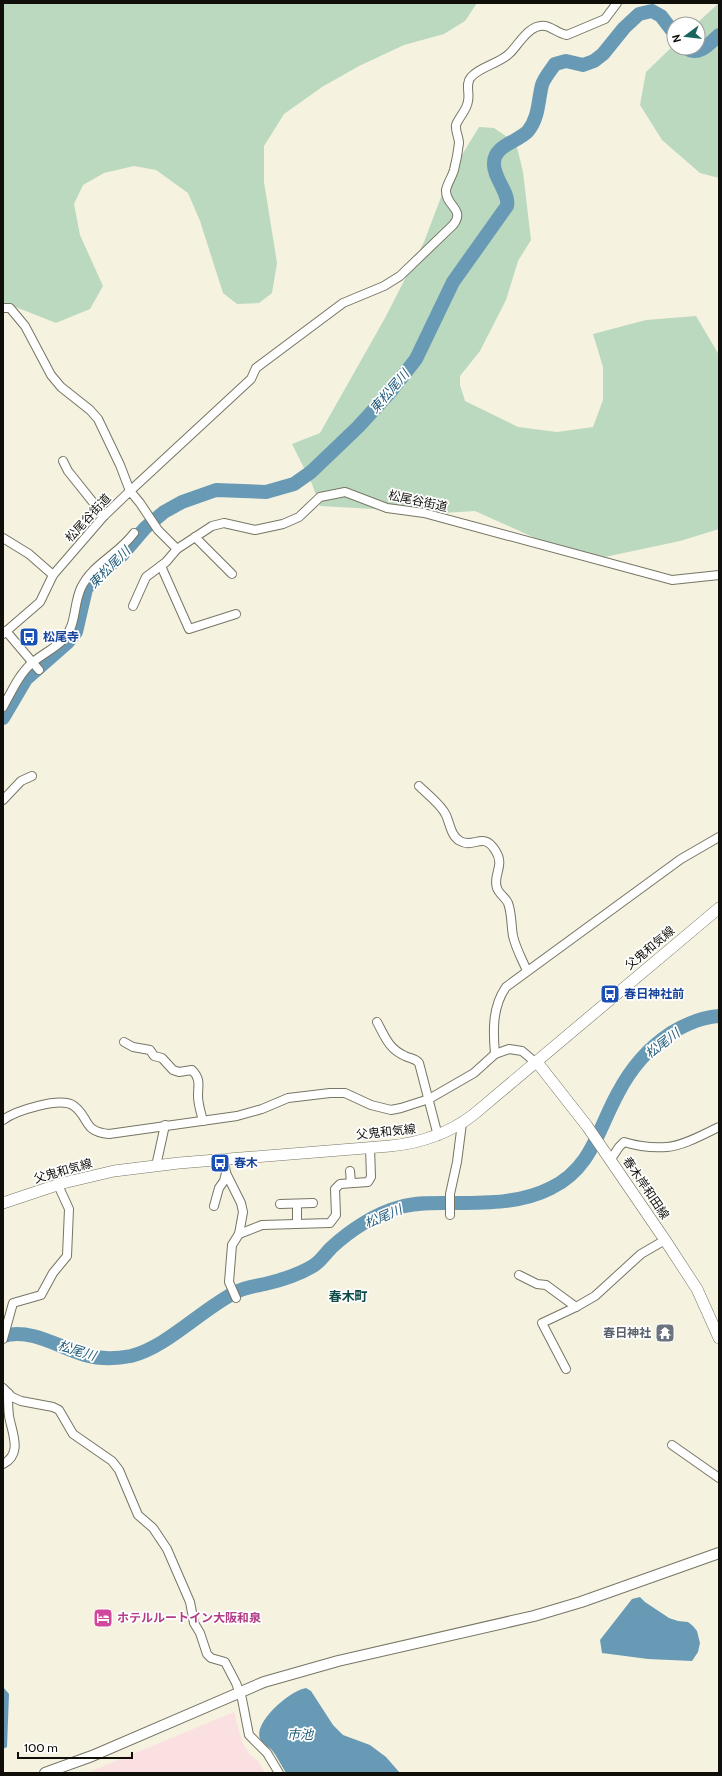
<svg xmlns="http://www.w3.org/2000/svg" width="722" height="1776" font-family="Cabin,'Noto Sans JP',sans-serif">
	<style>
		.commercial { fill: #fbe0e1 }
		.green { fill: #bbd9be }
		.water { fill: #699ab5 }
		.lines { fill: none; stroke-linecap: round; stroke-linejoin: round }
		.river { stroke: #699ab5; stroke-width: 14 }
		.minor-casing { stroke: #777564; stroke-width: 10 }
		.tertiary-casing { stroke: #777564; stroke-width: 12 }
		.secondary-casing { stroke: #777564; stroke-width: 12 }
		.minor { stroke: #fff; stroke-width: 8 }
		.tertiary { stroke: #fff; stroke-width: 10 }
		.secondary { stroke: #fff; stroke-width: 11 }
		.labels { text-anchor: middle; stroke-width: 3.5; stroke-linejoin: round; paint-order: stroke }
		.street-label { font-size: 12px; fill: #0f0e08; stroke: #fff }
		.transit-label { font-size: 12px; font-weight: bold; fill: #164399; stroke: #fff; text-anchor: start }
		.worship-label { font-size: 12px; font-weight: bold; fill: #5b616d; stroke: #fff; text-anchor: end }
		.hotel-label { font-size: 12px; font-weight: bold; fill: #b23c85; stroke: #fff; text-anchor: start }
		.water-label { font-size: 13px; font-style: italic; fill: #225d7a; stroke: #fff }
		.neighbourhood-label { font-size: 13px; font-weight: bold; fill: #0c4b46; stroke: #fff }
	</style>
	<rect width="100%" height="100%" fill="#f5f2e0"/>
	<path class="commercial" d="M234 1712 242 1742 250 1755 258 1761 265 1773H87Z"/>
	<g class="green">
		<path d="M3 3H477L465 21 444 34 404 45 359 66 322 87 284 114 264 146V182L277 263 272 293 259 303 237 304 223 293 200 221 188 193 156 170 134 166 104 173 83 185 74 204 80 235 103 286 90 309 56 323 3 302Z"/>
		<path d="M719 3V178L700 173 662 140 640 105 646 72 674 45V48H698V24H696Z"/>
		<path d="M479 127 494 128 516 143 523 172 531 240 518 261 506 300 480 351 460 376V385L465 401 518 427 557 432 593 427 603 400V367L593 334 646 320 696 316 719 355V529L680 541 600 558 546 543 475 511 443 513 320 506 312 484 292 444 320 433 385 318 424 242 449 176Z"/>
	</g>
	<g class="water">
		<path d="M640 1597 645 1602 669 1618 678 1621 688 1622 693 1626 697 1631 700 1643 698 1652 692 1661 648 1659 602 1653 600 1640 632 1599Z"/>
		<path d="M3 1687 9 1694 7 1747 3 1749Z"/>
		<path d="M306 1688 311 1691 333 1725 343 1735 370 1745 386 1757 400 1773H286C281 1765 277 1756 271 1749 267 1746 262 1744 260 1739 253 1722 291 1690 306 1688Z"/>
	</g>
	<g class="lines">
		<g class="river">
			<path d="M686 48C699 57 709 44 719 35"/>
			<path d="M3 718 26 679 68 642 76 632 86 589 96 576 122 555 145 528 164 512 182 502 216 490 266 492 294 484 311 472 358 427 391 391 416 359 453 282 507 206C510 193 493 178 494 163 494 145 518 142 528 131 539 118 538 100 542 85 544 78 551 70 555 64L566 61 583 65 594 61 603 54 624 28 639 14 652 11 661 16 674 33"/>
			<path d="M3 1336C32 1328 58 1347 85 1355 99 1359 116 1359 131 1356 167 1347 202 1309 236 1292 245 1287 256 1286 265 1284 282 1280 298 1275 313 1266 321 1261 324 1255 331 1248 349 1231 376 1213 400 1207 418 1202 437 1203 455 1203 488 1203 522 1203 551 1188 592 1168 598 1129 618 1093 631 1068 648 1048 671 1033 686 1024 702 1017 719 1016"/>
		</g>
		<g class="minor-casing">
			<g id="minor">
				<path d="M3 308H10L25 326 51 375 61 387 90 410 98 419 120 465 130 491 251 379 256 368 343 303 384 286 400 276 453 225C466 209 445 206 446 190 447 184 452 177 454 170 456 162 458 152 459 143 459 137 455 131 456 125 459 117 467 110 468 101 470 93 465 84 471 77 481 66 499 64 510 53 519 44 529 24 545 26 552 27 559 34 567 35L605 19 617 3"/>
				<path d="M63 461 68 471 104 516"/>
				<path d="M195 537 232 574"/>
				<path d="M3 538 29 554 53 575"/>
				<path d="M161 566 189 629 236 614"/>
				<path d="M133 606 146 577 166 562 177 549"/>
				<path d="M6 631 39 670"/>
				<path d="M3 634 40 602 53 575 104 516 130 491 140 503 158 530 177 549 212 526 224 523 255 530 283 524 299 517 320 497 345 492 387 508 424 513 672 580 719 575"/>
				<path d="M3 707C12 691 19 674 33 662 43 654 55 648 63 640 77 625 73 605 81 588 92 564 118 555 134 533"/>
				<path d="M419 786C427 794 441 804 446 815 450 824 451 836 460 841 474 849 483 831 495 850 506 866 492 875 497 888 499 894 506 898 508 903 512 914 511 925 513 936 516 949 522 959 527 971"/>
				<path d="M3 800 21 781 32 776"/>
				<path d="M377 1022C385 1037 389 1049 405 1056 411 1059 415 1058 419 1063L438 1136"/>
				<path d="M124 1042 133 1047 150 1050 154 1056 162 1058 173 1070 179 1072 192 1070C201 1079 198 1085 198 1096 198 1104 201 1113 203 1121"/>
				<path d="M495 1054C493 1031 492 1007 506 987L681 859 719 837"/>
				<path d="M3 1120C15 1111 61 1096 74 1106 90 1118 83 1132 109 1134L237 1116 262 1109 288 1098 330 1093H345L371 1105 391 1110 401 1108 429 1099 474 1073 495 1054 509 1049 522 1051 535 1062"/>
				<path d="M611 1159 619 1147 624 1142C637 1146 654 1148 667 1147 683 1146 704 1134 719 1127"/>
				<path d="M224 1160 226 1173 241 1203 243 1212 239 1234 232 1245 229 1282 236 1298"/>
				<path d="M156 1166 165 1125"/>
				<path d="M350 1171 351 1183"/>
				<path d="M280 1204 313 1203"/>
				<path d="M297 1204V1223"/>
				<path d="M214 1206 219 1188 224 1181 226 1173"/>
				<path d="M450 1215V1194L457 1162 462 1123"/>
				<path d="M239 1234 262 1225 330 1223 336 1215 335 1189 340 1184 368 1182 371 1177 370 1147"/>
				<path d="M519 1275 537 1284 546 1285 576 1307 595 1296 641 1254 665 1240"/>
				<path d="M3 1339 13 1303 41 1295 53 1273 67 1256 69 1209 58 1185"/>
				<path d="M566 1369 542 1323 576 1307"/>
				<path d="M3 1388 12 1397 21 1401 53 1407 59 1410 73 1434 112 1461 119 1470 138 1515 153 1528 167 1549 190 1602 194 1623 200 1633 207 1654 211 1658 225 1662 236 1683 242 1699 249 1735 267 1753 279 1773"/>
				<path d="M672 1445 719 1478"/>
				<path d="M3 1464C23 1454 12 1433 9 1416 8 1408 8 1401 8 1393"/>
			</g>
		</g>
		<g class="tertiary-casing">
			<path id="tertiary" d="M45 1773 92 1756 264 1682 338 1661 534 1616 581 1602 719 1553"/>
		</g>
		<g class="secondary-casing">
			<g id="secondary">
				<path d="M535 1062 540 1066 587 1126 665 1240 697 1289 719 1338"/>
				<path d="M3 1203 63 1183 114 1171 179 1163 390 1146C421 1143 448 1134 473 1115L719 908"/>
			</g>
		</g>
		<use href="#minor" class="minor"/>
		<use href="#tertiary" class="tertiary"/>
		<use href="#secondary" class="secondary"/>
	</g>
	<defs>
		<g id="bus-square" transform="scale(1)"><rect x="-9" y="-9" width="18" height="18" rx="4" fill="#1a4fb4" stroke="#fff"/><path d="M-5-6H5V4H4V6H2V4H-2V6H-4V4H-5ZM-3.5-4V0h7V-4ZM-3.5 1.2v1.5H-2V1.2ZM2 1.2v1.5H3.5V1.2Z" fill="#fff"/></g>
		<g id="temple-square" transform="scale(1)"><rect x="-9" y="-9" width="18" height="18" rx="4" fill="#6b7280" stroke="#fff"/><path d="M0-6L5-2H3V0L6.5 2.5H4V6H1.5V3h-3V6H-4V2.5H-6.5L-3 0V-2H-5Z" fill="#fff"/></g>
		<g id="hotel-square" transform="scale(1)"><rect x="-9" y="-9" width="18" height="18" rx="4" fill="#d1479c" stroke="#fff"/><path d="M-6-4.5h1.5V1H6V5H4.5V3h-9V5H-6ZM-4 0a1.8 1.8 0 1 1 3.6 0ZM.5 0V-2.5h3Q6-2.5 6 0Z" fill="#fff"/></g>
	</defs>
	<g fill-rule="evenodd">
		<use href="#bus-square" x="29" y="637"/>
		<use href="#bus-square" x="610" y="994"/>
		<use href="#bus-square" x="220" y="1163"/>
		<use href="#temple-square" x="665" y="1333"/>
		<use href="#hotel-square" x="103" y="1618"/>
	</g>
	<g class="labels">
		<g class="street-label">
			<text transform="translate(418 501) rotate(12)" y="4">松尾谷街道</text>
			<text transform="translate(88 518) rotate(-47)" y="4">松尾谷街道</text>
			<text transform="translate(650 948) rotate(-40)" y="4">父鬼和気線</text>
			<text transform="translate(386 1132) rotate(-6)" y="4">父鬼和気線</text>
			<text transform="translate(63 1171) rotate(-16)" y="4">父鬼和気線</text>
			<text transform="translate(646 1188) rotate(56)" y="4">春木岸和田線</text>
		</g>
		<g class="transit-label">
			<text x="43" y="641">松尾寺</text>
			<text x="624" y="998">春日神社前</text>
			<text x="234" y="1167">春木</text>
		</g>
		<g class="worship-label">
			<text x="651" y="1337">春日神社</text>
		</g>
		<g class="hotel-label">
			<text x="117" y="1622">ホテルルートイン大阪和泉</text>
		</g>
		<g class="water-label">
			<text transform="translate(389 391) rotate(-49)" y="5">東松尾川</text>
			<text transform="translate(109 567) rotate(-45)" y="5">東松尾川</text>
			<text transform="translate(662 1043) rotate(-37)" y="5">松尾川</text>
			<text transform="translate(383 1216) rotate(-23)" y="5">松尾川</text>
			<text transform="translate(77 1350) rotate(17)" y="5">松尾川</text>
			<text x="300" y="1739">市池</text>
		</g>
		<g class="neighbourhood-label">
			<text x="348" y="1301">春木町</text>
		</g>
	</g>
	<rect width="722" height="1776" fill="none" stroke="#0f0e08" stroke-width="8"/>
	<g transform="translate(686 36) rotate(255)"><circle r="19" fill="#ffffff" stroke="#9f9f9c"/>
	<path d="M0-3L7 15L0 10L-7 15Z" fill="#18655f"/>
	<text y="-6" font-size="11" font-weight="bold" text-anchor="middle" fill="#0f0e08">N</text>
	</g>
	<path d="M18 1752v6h114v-6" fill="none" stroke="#0f0e08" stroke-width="2"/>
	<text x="24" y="1752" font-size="12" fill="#0f0e08" stroke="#ffffff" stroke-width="3" paint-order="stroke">100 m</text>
</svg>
